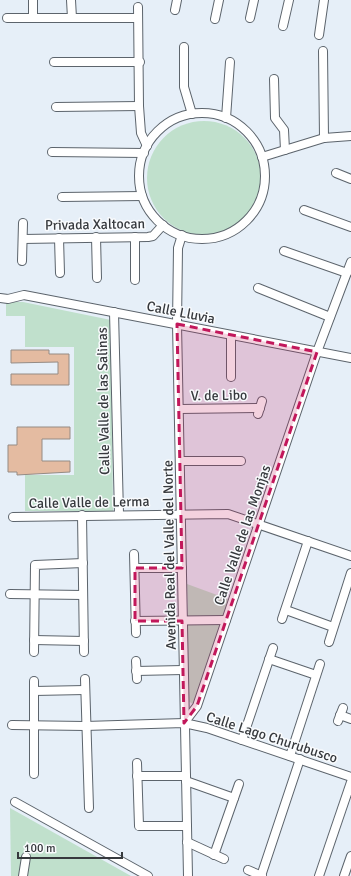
<svg xmlns="http://www.w3.org/2000/svg" width="351" height="876" font-family="Signika,sans-serif">
	<style>
		.green { fill: #c0e0cc }
		.building { fill: #e4bba1; stroke: #958b84 }
		.lines { fill: none; stroke-linecap: round; stroke-linejoin: round }
		.minor-casing { stroke: #5c646c; stroke-width: 10 }
		.minor { stroke: #fff; stroke-width: 8 }
		.marked { fill: #c2185b; fill-opacity: 0.2; stroke: #c2185b; stroke-width: 3; stroke-dasharray: 8 5; stroke-linejoin: round }
		.labels { text-anchor: middle; stroke-width: 3; stroke-linejoin: round; paint-order: stroke }
		.street-label { font-size: 14px; fill: #36393d; stroke: #f9fbfd }
	</style>
	<rect width="100%" height="100%" fill="#e6eff8"/>
	<g class="green">
		<circle cx="204" cy="178" r="57"/>
		<path d="M6 302H23L111 320 113 511H25V475H74V347H25V316H6Z"/>
		<path d="M187 584 228 599 223 618 188 617Z"/>
		<path d="M187 624H221L193 704 188 701Z"/>
		<path d="M10 808 131 876H11Z"/>
	</g>
	<g class="building">
		<path d="M11 350H49V354H69V385H11V374H58V362L11 363Z"/>
		<path d="M17 427H70V439H42V461H70V472L17 475V472H8V445H17Z"/>
	</g>
	<g class="lines">
		<g class="minor-casing">
			<g id="minor">
				<path d="M71 0 72 18"/>
				<path d="M138 7 139 106 141 133 147 146"/>
				<path d="M175 10 177 0"/>
				<path d="M7 18H138"/>
				<path d="M33 18V0"/>
				<path d="M250 18 254 0"/>
				<path d="M215 19 219 0"/>
				<path d="M283 26 289 0"/>
				<path d="M319 35 324 0"/>
				<path d="M184 47V87L192 114"/>
				<path d="M323 51 324 138"/>
				<path d="M54 62H140"/>
				<path d="M274 79 275 118 284 130 285 150"/>
				<path d="M56 107 139 106"/>
				<circle cx="202" cy="176" r="63"/>
				<path d="M226 118 230 62"/>
				<path d="M52 152 144 153"/>
				<path d="M262 157 324 138 351 136"/>
				<path d="M336 173 351 179"/>
				<path d="M62 197 142 196"/>
				<path d="M304 210 351 227"/>
				<path d="M182 235 178 248 177 324 188 876"/>
				<path d="M96 237 97 278"/>
				<path d="M59 238 60 273"/>
				<path d="M23 239 148 237 153 236 163 225"/>
				<path d="M284 251 347 273"/>
				<path d="M22 261 23 223"/>
				<path d="M135 280V237"/>
				<path d="M258 288 330 317"/>
				<path d="M0 298 8 299 24 295 351 358"/>
				<path d="M114 312 119 514"/>
				<path d="M231 377V335"/>
				<path d="M180 409 260 408"/>
				<path d="M258 414 262 401"/>
				<path d="M180 461H241"/>
				<path d="M82 515 84 652"/>
				<path d="M13 517 228 514 351 556"/>
				<path d="M134 554 136 633"/>
				<path d="M135 568H182"/>
				<path d="M10 594 83 595"/>
				<path d="M286 610 333 627"/>
				<path d="M282 619 308 541"/>
				<path d="M135 621 226 620"/>
				<path d="M34 640 84 641"/>
				<path d="M329 642 351 573"/>
				<path d="M34 652 35 565 83 563"/>
				<path d="M269 659 316 675"/>
				<path d="M136 661 137 679"/>
				<path d="M136 671 183 670"/>
				<path d="M85 679 89 808"/>
				<path d="M34 681V774"/>
				<path d="M34 691 85 690"/>
				<path d="M340 715 351 719"/>
				<path d="M338 721 343 708"/>
				<path d="M184 723 197 706 317 352 351 262"/>
				<path d="M12 725 85 726 184 723 207 728 351 777"/>
				<path d="M242 740 273 648"/>
				<path d="M290 756 320 664"/>
				<path d="M137 763 139 826H187"/>
				<path d="M137 776H186"/>
				<path d="M186 781 234 798"/>
				<path d="M15 802 148 876"/>
				<path d="M187 842 224 859"/>
				<path d="M214 855 239 784"/>
				<path d="M248 870 262 876"/>
				<path d="M23 876 26 857"/>
				<path d="M261 876 300 759"/>
				<path d="M319 876 351 782"/>
				<path d="M344 876 351 856"/>
			</g>
		</g>
		<use href="#minor" class="minor"/>
	</g>
	<path class="marked" d="M177 324 317 352 197 706 184 723 182 621H135V568H182Z"/>
	<g class="labels">
		<g class="street-label">
			<text transform="translate(95 224) rotate(-1)" y="5">Privada Xaltocan</text>
			<text transform="translate(181 312) rotate(11)" y="5">Calle Lluvia</text>
			<text transform="translate(219 395) rotate(-1)" y="5">V. de Libo</text>
			<text transform="translate(103 401) rotate(-91)" y="5">Calle Valle de las Salinas</text>
			<text transform="translate(89 502) rotate(-1)" y="5">Calle Valle de Lerma</text>
			<text transform="translate(242 535) rotate(-71)" y="5">Calle Valle de las Monjas</text>
			<text transform="translate(169 555) rotate(-91)" y="5">Avenida Real del Valle del Norte</text>
			<text transform="translate(272 737) rotate(18)" y="5">Calle Lago Churubusco</text>
		</g>
	</g>
	<path d="M18 852v6h104v-6" fill="none" stroke="#36393d" stroke-width="2"/>
	<text x="24" y="852" font-size="12" fill="#36393d" stroke="#f9fbfd" stroke-width="3" paint-order="stroke">100 m</text>
</svg>
